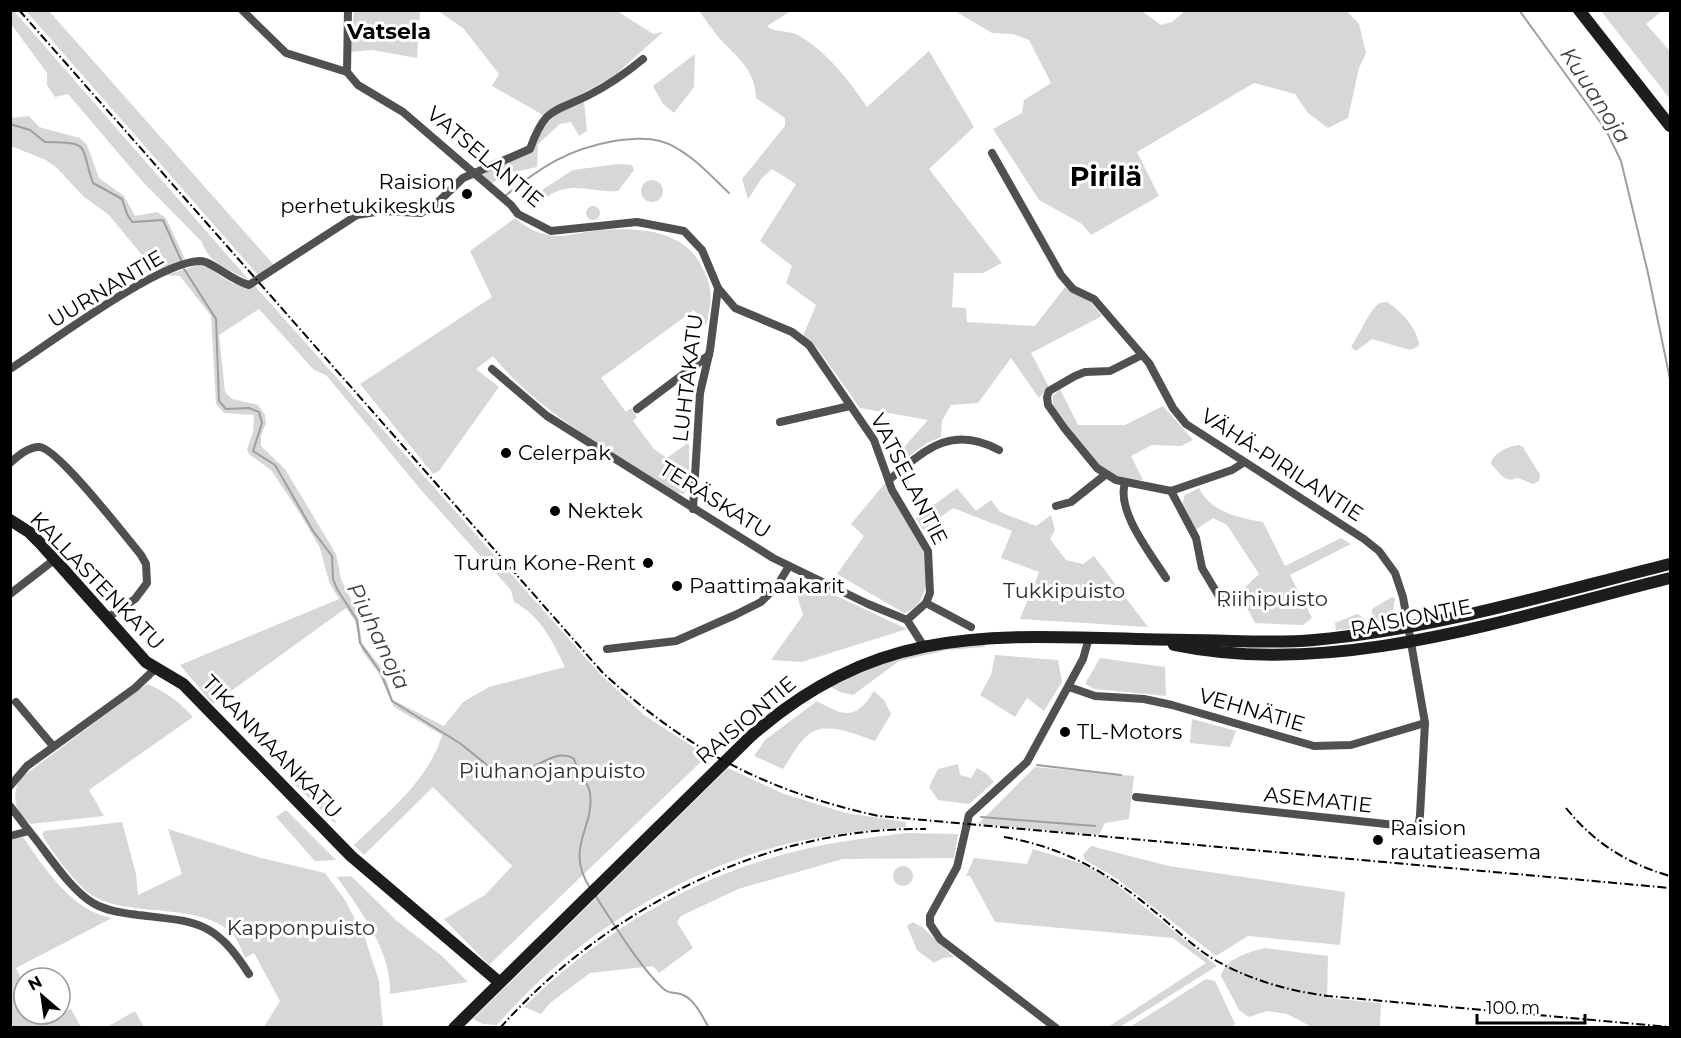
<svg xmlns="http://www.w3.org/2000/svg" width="1681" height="1038" font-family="Montserrat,sans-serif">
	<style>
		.green { fill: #d7d7d7; fill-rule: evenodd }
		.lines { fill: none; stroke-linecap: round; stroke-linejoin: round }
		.stream { stroke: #9e9e9e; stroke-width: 2 }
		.street { stroke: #505050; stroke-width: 8 }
		.secondary { stroke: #1d1d1d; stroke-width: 12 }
		.rail { stroke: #000; stroke-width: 2; stroke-dasharray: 9 3 1.5 3; stroke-linecap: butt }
		.poi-dot { fill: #000; stroke: #fff; stroke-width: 2 }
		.labels { text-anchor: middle; stroke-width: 6; stroke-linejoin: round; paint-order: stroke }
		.street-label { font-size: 21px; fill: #000; stroke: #fff }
		.poi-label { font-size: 21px; fill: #000; stroke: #fff; text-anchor: start }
		.park-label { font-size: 21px; fill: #2e2e2e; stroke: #fff }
		.neighbourhood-label { font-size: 22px; font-weight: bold; fill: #000; stroke: #fff }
		.water-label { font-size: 22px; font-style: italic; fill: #3f3f3f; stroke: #fff }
		.district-label { font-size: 27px; font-weight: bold; fill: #000; stroke: #fff }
	</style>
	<rect width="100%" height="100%" fill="#fff"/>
	<g class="green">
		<path d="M11 10 14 11 249 280C231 271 208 263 202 242L142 181 68 94 55 97 47 85V73L11 24Z"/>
		<path d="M26 11H49L274 265 258 275Z"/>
		<path d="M354 11H420L417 58 372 50 350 52Z"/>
		<path d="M438 11H617L653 34 663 32 614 76 543 115 492 86 499 74 463 28Z"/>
		<path d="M699 11H791L767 26C774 33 788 30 798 35 826 51 849 80 867 107L929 51 974 127 929 169 1002 263 983 273H954L952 307 966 308 967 322 1035 326 1065 287 1088 299 1102 316 1031 353 1049 387 1039 398 1011 358 978 403 951 405 942 421 941 437 927 443 893 468 890 463 928 420 860 408 818 349 803 336 816 305 786 283 792 266 760 241 796 184 772 169 762 178 748 199 742 179 785 126V118L756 98C755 69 737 57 719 38 712 29 705 19 699 11Z"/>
		<path d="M955 11H1142L1161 25 1172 22 1185 11H1347L1359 24 1366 53 1359 68 1348 118 1328 128 1308 113 1295 94 1254 83 1137 152 1159 196 1091 235 1082 224 1039 200 993 129 1022 113 1024 100 1051 83 1029 40 1013 34 992 33Z"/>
		<path d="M1601 11H1662L1646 24 1670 51V99Z"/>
		<path d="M695 54 694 87 674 113 663 104 653 86Z"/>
		<path d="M584 101 587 131 579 136 571 122 560 124 538 144 537 167 505 174 491 184 476 174 533 152C544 119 554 115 584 101Z"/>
		<path d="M29 116 39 127 80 138 87 145 99 178 124 196 135 216 157 212 166 218 185 259 155 271 109 215 84 197 57 168 46 160 11 146 10 118Z"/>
		<path d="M618 164 632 165 634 170 618 191C590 193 572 180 547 197L542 190 573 170Z"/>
		<circle cx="652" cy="191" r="11"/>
		<circle cx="593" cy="213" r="7"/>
		<path d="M515 218C524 226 535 232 547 235 562 238 578 233 593 231 631 227 681 227 701 265 714 290 712 300 706 326L694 310 601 378 626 412 631 408 637 417 633 421 654 449 667 458 689 442V488L683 494 675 492C613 451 540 414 493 356L476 369 499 387 439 471 433 474 360 384 492 297 470 251Z"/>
		<path d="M202 264C219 273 235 291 255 286L601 675 644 715 707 756 489 965 444 919 485 895 512 866 433 787 364 855 354 845C387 813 429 780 442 735L394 707 378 672 362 651 355 621 346 608 213 704 180 665 339 599 329 582 320 548 299 512 271 470 249 454 247 449 253 432 254 415 224 413 216 404 211 316 180 276 166 275ZM259 309 314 370 326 375 421 490 511 590 514 602C540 615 553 642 565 667L489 687 463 702 444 726 393 700 383 670 362 643 357 611 341 579 336 554 285 469 261 446V435L266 423 265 415 258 405 232 399 225 392 219 335Z"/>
		<path d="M1387 302C1400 310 1419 330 1419 346L1410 350 1372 339 1356 351 1351 347C1361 332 1367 314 1379 303Z"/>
		<path d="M1060 389 1078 425H1125L1163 406 1193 440 1181 446 1152 445 1131 456 1143 480 1120 479 1098 467 1053 405V396Z"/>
		<path d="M1519 445 1523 447 1540 475 1539 481 1533 484 1518 478 1510 480 1503 477 1491 464C1493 453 1508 446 1519 445Z"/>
		<path d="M886 482C898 504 913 525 922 548 931 569 929 606 904 613L837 574 864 536 851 524Z"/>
		<path d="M957 488 976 511 991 500 1000 512 1036 526 1051 515 1055 530 1050 539 1066 560 1083 564 1094 556 1148 627 1020 619 1039 572 1001 558 1012 531 953 508 923 530 916 518Z"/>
		<path d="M1199 488C1211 512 1238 518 1263 522L1285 566 1341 538 1351 544 1290 575 1312 618 1303 625 1255 623 1239 593 1259 574 1227 525 1213 518 1194 531 1182 505 1185 495Z"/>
		<path d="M804 581 907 629 802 662 771 660 803 615 794 586Z"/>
		<path d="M1392 597 1395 598 1392 618 1372 628V609Z"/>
		<path d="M1357 614 1364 618 1365 628 1336 630 1335 623Z"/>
		<path d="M984 643 985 647 948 650 899 661 853 695 840 692 829 686C884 662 923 648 984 643Z"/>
		<path d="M995 655 1058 660 1062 682 1044 711 1027 698 1015 717 980 695 991 675Z"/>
		<path d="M1100 658 1165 667 1166 696 1095 689 1085 684Z"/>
		<path d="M147 684C167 692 179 702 193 717L89 790 104 816 31 824C14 812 12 798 19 779Z"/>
		<path d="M874 691 884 700 891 714 875 741C857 735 825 720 808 735 798 743 790 759 783 769L754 756 765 740 817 701C845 717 856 720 874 691Z"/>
		<path d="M1192 719 1236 731 1230 747 1190 743Z"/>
		<path d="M958 764 960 775 971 778 977 768 987 774 994 782 969 804 938 800 929 787 938 769Z"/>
		<path d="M1035 767 1134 776 1129 819 1105 823 1099 835 978 824Z"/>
		<path d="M728 768 784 794 846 813 906 822V827C863 831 821 835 779 846 672 875 570 941 497 1025L483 1024 473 1019Z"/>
		<path d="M294 784C316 785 330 804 336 824Z"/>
		<path d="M286 810 336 860 315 861 276 817Z"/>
		<path d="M122 822 136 874 138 895 182 874 168 829 261 858 325 873 345 900 365 938 379 981 383 1027H264L280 1001 254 953 245 958C242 951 239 943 235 937 206 901 133 918 95 897 79 889 50 850 42 834L44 831Z"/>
		<path d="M906 833 958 834 954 858 843 859 738 889 681 916 677 922 693 948 659 973 653 966 590 973 550 1003 541 1014 524 1007C596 936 686 880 785 854 825 843 865 838 906 833Z"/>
		<path d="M23 837C45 869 72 911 112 918L16 968 24 985V1014H39L44 1023 71 1009 81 1027H11L10 840Z"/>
		<path d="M1091 846 1169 866 1345 892 1340 945 1248 936 1216 956 1116 878 1085 860 1083 855Z"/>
		<path d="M1033 849 1083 864 1111 880 1217 966 1120 1027H1108L1206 963 1173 938 995 922 970 876H966L974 858 1027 864Z"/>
		<circle cx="903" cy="876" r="10"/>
		<path d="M351 876 397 921 443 957 468 982 390 994C392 951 360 910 337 877Z"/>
		<path d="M913 922 922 927 954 957 943 958 934 963 917 950 907 926Z"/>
		<path d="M1265 948 1328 956 1327 998 1381 1003 1380 1027H1312L1287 1014 1267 1011 1249 1017 1239 1010 1221 976C1226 958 1249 952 1265 948Z"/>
		<path d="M1206 979 1215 981 1235 1024 1231 1027H1130Z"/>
		<path d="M135 1011 144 1027H107Z"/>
	</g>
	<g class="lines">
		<g class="stream">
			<path d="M1519 10 1606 130 1621 161 1648 273 1670 379"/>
			<path d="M10 124 30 130 45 142C93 142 79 145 93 183L122 199 127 214 132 222 163 220 181 260"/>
			<path d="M505 196C541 167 568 149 614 141 629 139 645 137 660 141 686 148 710 175 729 193"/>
			<path d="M184 269 216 319 219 401 226 409 249 408 259 412 262 423 253 451 275 465 313 531 332 556 333 579 337 589 357 620 360 643 381 673 392 701 461 744 503 778C522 782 553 744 574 759 577 771 589 783 590 793 595 828 564 847 590 888"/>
			<path d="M1037 765 1121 775"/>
			<path d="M981 817 1095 826"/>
			<path d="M595 895C611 920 643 972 665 990 670 994 677 992 683 995 695 1000 702 1016 709 1028"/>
		</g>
		<g class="street">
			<path d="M242 10 286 53 347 72"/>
			<path d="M348 10 347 72 358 85 403 112 511 205 518 214 551 231 637 222 684 231 702 250 718 288 735 308 792 332 809 345 874 440 892 490 928 551 930 593 926 603 907 620"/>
			<path d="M992 153 1061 275 1073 289 1094 299 1149 363 1173 408 1186 424 1364 539 1379 551 1395 573 1403 597 1425 723 1420 815 1419 823 1414 827 1136 797"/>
			<path d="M1142 355 1110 371 1085 372 1075 376 1049 391 1047 397 1048 405 1065 429 1097 468 1116 480 1171 491 1232 470 1243 463"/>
			<path d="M10 369C49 344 160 260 201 261 211 261 232 281 249 285L357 215 382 211 421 213 435 205 463 178 530 149C545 107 553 113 589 95 609 85 626 73 643 59"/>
			<path d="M492 369 547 416 773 558 868 604 907 620 923 645"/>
			<path d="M637 409 709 355"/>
			<path d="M780 422 850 406"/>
			<path d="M10 463C18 456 28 447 39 447 57 447 126 537 141 555L146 564 147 583 135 599 107 618"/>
			<path d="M889 480C925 450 951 424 999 450"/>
			<path d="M1125 483C1116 511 1151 554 1166 578"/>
			<path d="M1171 491 1196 538 1202 568 1223 603"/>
			<path d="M1056 506 1071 502 1105 475"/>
			<path d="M693 509 700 393 710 350 718 288"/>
			<path d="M10 594 54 560"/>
			<path d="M926 603 971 627"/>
			<path d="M607 649 676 641 735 615 761 602 777 586 789 566"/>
			<path d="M1069 687 1095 696 1144 699 1172 705 1314 746 1351 745 1425 723"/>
			<path d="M16 702 53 746"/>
			<path d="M10 786 27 766 135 688 155 669"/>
			<path d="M10 806 29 831 10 836"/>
			<path d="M29 831C47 852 70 890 93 903 106 911 124 913 138 915 198 922 214 920 249 974"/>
			<path d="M1056 1028 940 939 930 924V916L957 867 969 815 1027 762 1083 659 1089 638"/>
		</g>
		<g class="secondary">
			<path d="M1579 10 1670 126"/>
			<path d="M10 520 29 532 41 544 146 662 183 684 351 856 499 982"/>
			<path d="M1174 645C1337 679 1513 617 1670 578"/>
			<path d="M454 1028 750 737C891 612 1017 639 1189 640 1231 640 1272 644 1314 640 1435 629 1553 593 1670 564"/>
		</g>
		<g class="rail">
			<path d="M19 10 603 673C687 750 768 792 879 816L1670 888"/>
			<path d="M1566 808C1594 843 1628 864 1670 876"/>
			<path d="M1004 837C1063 847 1109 873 1154 911 1174 927 1193 947 1215 960 1250 980 1289 991 1328 996L1670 1027"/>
			<path d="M500 1028C605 910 766 826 926 829"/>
		</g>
	</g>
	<g class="poi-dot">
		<circle cx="467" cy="194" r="6"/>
		<circle cx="506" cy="453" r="6"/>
		<circle cx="555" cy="511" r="6"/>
		<circle cx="648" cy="563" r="6"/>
		<circle cx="677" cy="586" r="6"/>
		<circle cx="1065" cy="732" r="6"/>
		<circle cx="1378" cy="840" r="6"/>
	</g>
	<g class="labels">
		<g class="street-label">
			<text transform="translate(485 157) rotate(40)" y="7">VATSELANTIE</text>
			<text transform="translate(106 289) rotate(-31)" y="7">UURNANTIE</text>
			<text transform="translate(688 378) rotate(-83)" y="7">LUHTAKATU</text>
			<text transform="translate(1282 465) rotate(33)" y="7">VÄHÄ-PIRILANTIE</text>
			<text transform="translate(909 479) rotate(63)" y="7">VATSELANTIE</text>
			<text transform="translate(715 500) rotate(32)" y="7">TERÄSKATU</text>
			<text transform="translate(97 581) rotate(46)" y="7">KALLASTENKATU</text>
			<text transform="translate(1411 618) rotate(-11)" y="7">RAISIONTIE</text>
			<text transform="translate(1252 710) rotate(16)" y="7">VEHNÄTIE</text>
			<text transform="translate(746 720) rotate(-40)" y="7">RAISIONTIE</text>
			<text transform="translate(272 747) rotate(46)" y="7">TIKANMAANKATU</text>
			<text transform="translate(1318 800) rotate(6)" y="7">ASEMATIE</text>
		</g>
		<g class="poi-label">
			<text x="455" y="189" text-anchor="end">Raision<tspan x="455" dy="24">perhetukikeskus</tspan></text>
			<text x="518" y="460">Celerpak</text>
			<text x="567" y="518">Nektek</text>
			<text x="636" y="570" text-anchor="end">Turun Kone-Rent</text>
			<text x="689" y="593">Paattimaakarit</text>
			<text x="1077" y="739">TL-Motors</text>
			<text x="1390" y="835">Raision<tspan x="1390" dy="24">rautatieasema</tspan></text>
		</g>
		<g class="park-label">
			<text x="1064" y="598">Tukkipuisto</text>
			<text x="1272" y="606">Riihipuisto</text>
			<text x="552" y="778">Piuhanojanpuisto</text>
			<text x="301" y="935">Kapponpuisto</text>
		</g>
		<g class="neighbourhood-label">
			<text x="389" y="39">Vatsela</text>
		</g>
		<g class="water-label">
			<text transform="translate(1596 95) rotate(57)" y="8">Kuuanoja</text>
			<text transform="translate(379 636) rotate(64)" y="8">Piuhanoja</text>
		</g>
		<g class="district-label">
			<text x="1106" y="186">Pirilä</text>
		</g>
	</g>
	<rect width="1681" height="1038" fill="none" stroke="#000000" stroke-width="24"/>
	<g transform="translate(42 996) rotate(331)"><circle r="28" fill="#ffffff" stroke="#999999" stroke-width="1.5"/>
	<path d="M0-4.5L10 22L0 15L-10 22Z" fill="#000000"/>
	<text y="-9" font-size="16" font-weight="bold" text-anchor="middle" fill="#000000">N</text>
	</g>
	<path d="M1477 1014v9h108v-9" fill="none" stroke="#000000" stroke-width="3"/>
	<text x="1486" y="1014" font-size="18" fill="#000000" stroke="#ffffff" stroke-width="4.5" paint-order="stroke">100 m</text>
</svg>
